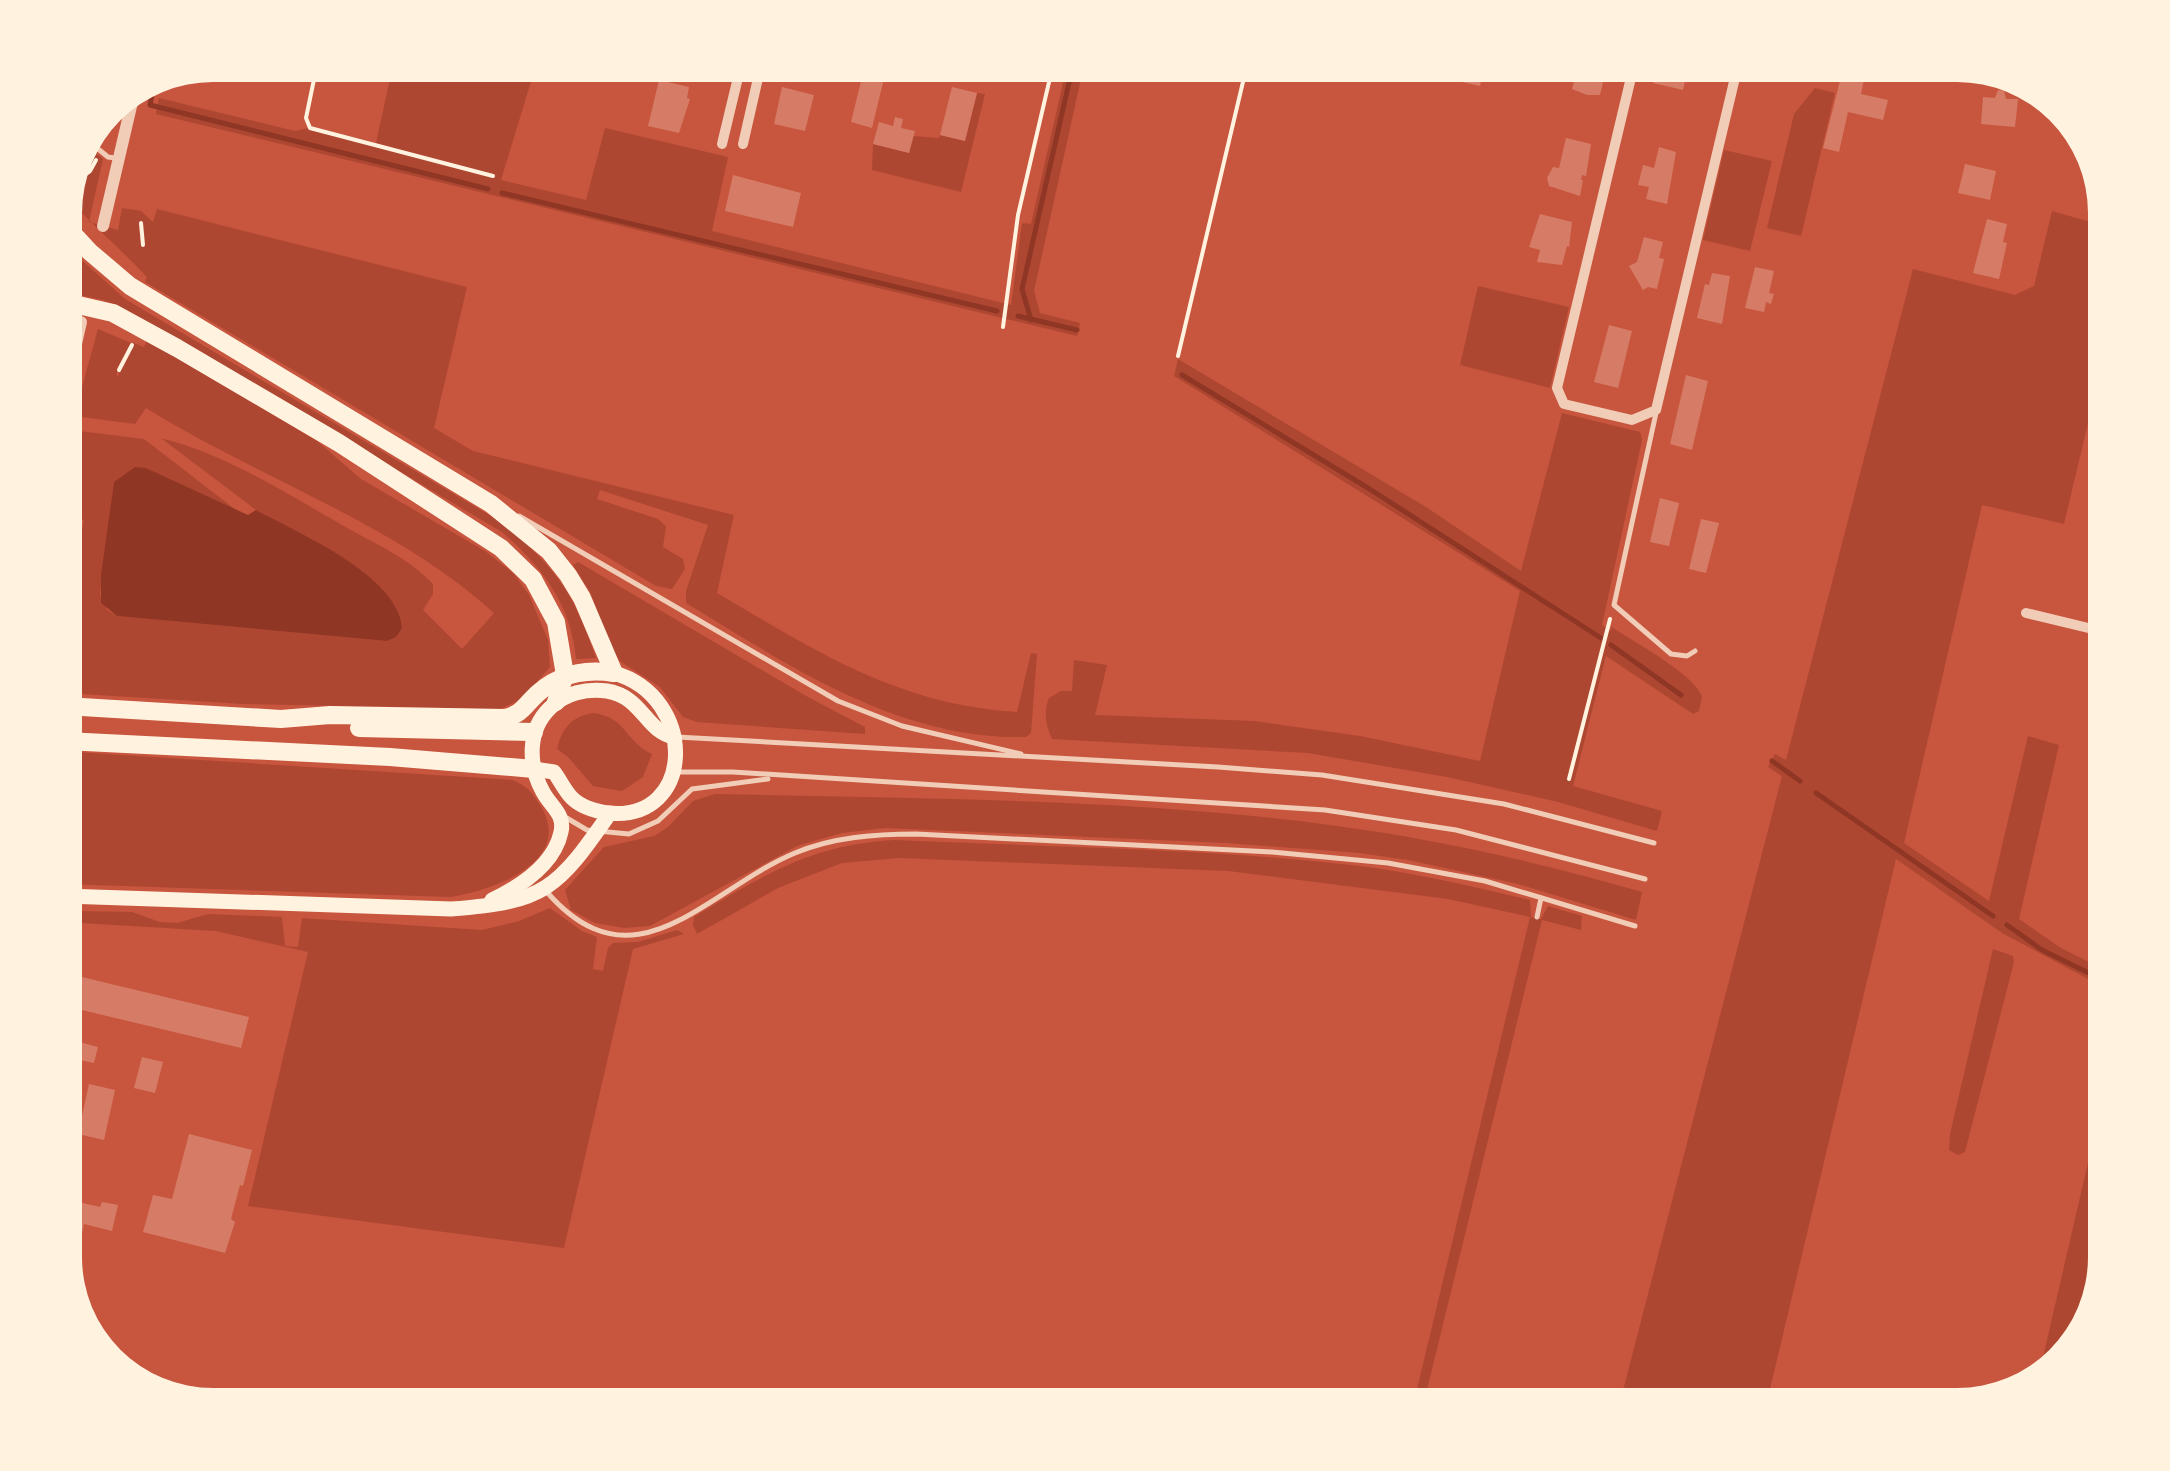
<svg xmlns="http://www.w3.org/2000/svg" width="2170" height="1471" font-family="Montserrat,sans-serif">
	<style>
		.green { fill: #ae4732 }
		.water { fill: #8f3625 }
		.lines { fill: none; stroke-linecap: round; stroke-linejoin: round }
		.stream { stroke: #8f3625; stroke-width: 5 }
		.building { fill: #d67c66 }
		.path { stroke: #fff3e0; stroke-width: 4 }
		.service { stroke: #f1ccb7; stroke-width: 5 }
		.minor { stroke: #f1ccb7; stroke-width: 10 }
		.tertiary { stroke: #f1ccb7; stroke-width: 12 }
		.secondary { stroke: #fff3e0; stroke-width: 15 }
		.motorway { stroke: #fff3e0; stroke-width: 18 }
	</style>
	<rect width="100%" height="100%" fill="#c8553d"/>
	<g class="green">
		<path d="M393 65H536L501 180 586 200 605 128 728 157 712 231 1011 305 1022 223 1031 224 1067 65H1084L1034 291 1040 313 1080 323 1077 336 156 114 159 98 295 131 313 127 376 143Z"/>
		<path d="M1815 88 1835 93 1801 236 1767 228 1794 114Z"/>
		<path d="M977 93 985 94 961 192 872 170 873 144 909 153 913 136 939 138 940 135 965 141Z"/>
		<path d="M90 149 103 159 89 222 118 230 122 208 141 211 153 222 157 209 467 287 434 428 473 451 734 515 717 593C816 651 898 705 1017 712L1031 653 1037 654 1031 733 1026 737C898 740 790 666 686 603V591L708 525 600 490 597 499 658 519 666 526 663 547 683 559 685 569 672 589 656 586 145 282 147 277C122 250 92 225 68 198L74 186 87 175 77 179Z"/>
		<path d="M1724 150 1772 161 1750 251 1703 240Z"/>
		<path d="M2052 211 2105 226V382L2101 399 2094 398 2064 524 1982 505 1904 843 1989 901 2028 736 2059 745 2019 919 2061 948 2105 970V988L2002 933 1896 859 1766 1406H1619L1782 776 1768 767 1775 754 1786 760 1913 269 2015 295 2034 286Z"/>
		<path d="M65 245 125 299 501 522C556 568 573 590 596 658L576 659C571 604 542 567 502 532L129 311 103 300 65 292Z"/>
		<path d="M1478 286 1569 307 1550 388 1460 365Z"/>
		<path d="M98 329 131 343 117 369V378L134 343 144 347 147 340 317 441 361 479 485 551 514 574 529 595 548 640 550 667 522 699 500 709 243 704 65 693V530L81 534 84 520 65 515V454L71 430 144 439 236 510 146 468 114 482 100 595 107 610 117 616 387 641 396 637 364 573 314 540 256 510 161 438C228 455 289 495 349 529 378 545 411 560 433 584V594L423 610 462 649 494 613C395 523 258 478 146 408L135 424 74 416Z"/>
		<path d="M1178 359 1426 507 1521 571 1562 413 1640 432 1642 440 1602 625 1610 631 1612 627C1635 643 1691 672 1702 696L1699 711 1693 714 1606 656 1573 786 1662 811 1657 831 1558 802 1447 777 1308 753 1052 739C1046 726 1043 712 1049 698L1061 691H1072L1074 660 1107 665 1095 715 1255 721 1360 736 1480 761 1520 591 1174 376Z"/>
		<path d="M578 562 808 697 865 727V734L697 722 683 717 660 687 621 662 612 651 590 592 573 565Z"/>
		<path d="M593 713C627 717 625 742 652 754L643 777 622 791 593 786 568 757 557 749C562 728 571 717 593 713Z"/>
		<path d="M75 752 512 780C526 785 532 792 540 805 576 862 492 891 450 897L65 884V754Z"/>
		<path d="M715 794C920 799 1134 798 1337 826 1441 840 1542 863 1642 892L1636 920 1518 884 1408 860 1359 853 1226 843 885 828 842 833 797 846 650 926 624 928 595 923 571 910 565 890 604 847 654 836 668 827 693 801Z"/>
		<path d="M894 840C1046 847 1200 848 1351 865 1412 872 1471 886 1530 900L1531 917 1541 919 1548 906 1582 916 1581 930 1542 920 1423 1406H1413L1530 917 1448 899 1228 871 900 858 842 863 778 888 697 934 693 925 694 917C764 875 810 845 894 840Z"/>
		<path d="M550 908 582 931 597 937 593 969 603 971 608 948 613 943 638 942 677 930 684 934 633 949 564 1248 248 1206 308 952 216 931 80 923 77 930 72 929 76 911 132 912 160 922 177 923 208 914 282 917 285 946 298 947 302 918 482 930 519 921Z"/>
		<path d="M1993 949 2013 956 2014 962 1965 1152 1958 1155 1949 1150 1950 1134Z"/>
		<path d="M2105 1089V1258L2080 1341 2038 1379Z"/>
	</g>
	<path class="water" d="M135 467 146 468 248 515 256 510C297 532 399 576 402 628L396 637 387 641 117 616 101 603V575L114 482Z"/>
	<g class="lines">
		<g class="stream">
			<path d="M153 90 150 105 488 189"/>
			<path d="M502 193 997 311"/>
			<path d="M1018 316 1077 330"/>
			<path d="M1031 320 1022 289 1073 65"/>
			<path d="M1182 375 1368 488 1601 638"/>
			<path d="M1611 645 1681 695"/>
			<path d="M1772 761 1800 781"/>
			<path d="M1816 793 1993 916"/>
			<path d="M2007 925 2042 950 2105 981"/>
		</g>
	</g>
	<g class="building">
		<path d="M787 65H820L816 82 785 75Z"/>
		<path d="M865 65 886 70 872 128 851 122Z"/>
		<path d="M1419 65H1484L1480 86 1417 72Z"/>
		<path d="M1607 65 1600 95H1587L1572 89 1578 66Z"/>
		<path d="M1657 65H1704L1703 72 1688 69 1683 90 1653 83Z"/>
		<path d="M1844 65H1867L1861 94 1888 100 1883 120 1848 112 1839 152 1823 148Z"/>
		<path d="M1898 65H1949L1947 81 1896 72Z"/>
		<path d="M659 80 689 87 687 98 690 99 679 133 648 126Z"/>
		<path d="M782 87 814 95 805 131 774 124Z"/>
		<path d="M952 87 977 93 965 141 940 135Z"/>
		<path d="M1998 90 2004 91 2006 99H2018L2015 127 1981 124 1983 97 1995 98Z"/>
		<path d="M895 117 903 119 901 128 915 131 909 153 873 144 879 122 893 126Z"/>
		<path d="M1566 138 1591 144 1586 176 1582 175 1581 180H1583L1580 196 1549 186 1547 178 1553 167 1559 168Z"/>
		<path d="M1659 147 1676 152 1667 204 1646 199 1649 187 1638 185 1643 165 1654 168Z"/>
		<path d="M1965 164 1996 171 1990 200 1958 193Z"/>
		<path d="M733 175 801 193 793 227 725 211Z"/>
		<path d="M1540 214 1572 222 1569 247 1567 246 1562 265 1537 262 1540 250 1529 247Z"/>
		<path d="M1987 219 2007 224 2003 242 2007 243 1999 279 1973 273Z"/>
		<path d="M1644 237 1663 242 1659 258 1664 259 1657 289 1648 287 1643 290 1629 266 1637 262Z"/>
		<path d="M1755 267 1774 271 1769 293 1774 294 1771 304 1766 302 1764 312 1745 308Z"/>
		<path d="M1712 273 1730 276 1722 324 1697 318 1705 284 1709 285Z"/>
		<path d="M1609 325 1632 331 1618 388 1594 382Z"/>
		<path d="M1686 375 1708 381 1692 450 1670 444Z"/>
		<path d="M1660 498 1679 503 1669 546 1650 542Z"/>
		<path d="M1701 519 1719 523 1706 573 1689 569Z"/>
		<path d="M65 973 249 1017 241 1048 65 1006Z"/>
		<path d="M79 1042 98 1047 94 1063 75 1059Z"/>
		<path d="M142 1057 163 1062 155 1093 134 1088Z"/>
		<path d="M89 1084 115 1090 104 1140 78 1134Z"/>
		<path d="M189 1134 252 1150 243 1186 240 1185 231 1219 235 1222 225 1253 143 1232 153 1195 172 1199Z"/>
		<path d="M65 1199 100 1207 102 1202 118 1205 112 1231 84 1224 77 1255 65 1252Z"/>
	</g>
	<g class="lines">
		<g class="path">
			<path d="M317 65 306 118 310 128 493 176"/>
			<path d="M76 181 90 171 96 160"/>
			<path d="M141 223 143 245"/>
			<path d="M1003 327 1018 215 1053 65"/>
			<path d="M1178 356 1247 65"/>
			<path d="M119 370 132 345"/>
			<path d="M1569 779 1610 619"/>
		</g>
		<g class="service">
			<path d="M92 144 108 157 115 158"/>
			<path d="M1656 413 1614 605 1671 654 1687 656 1695 651"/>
			<path d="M519 516 838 701 902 726 1021 754"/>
			<path d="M677 737 1218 767 1322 775 1504 804 1654 843"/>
			<path d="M677 772H733L1325 810 1456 830 1645 879"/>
			<path d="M565 817 587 830 629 834 658 821 692 789 768 779"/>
			<path d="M546 891C635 994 706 890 795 853 833 837 876 834 916 834L1272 852 1388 863 1485 881 1635 926"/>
			<path d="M1537 917 1541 898"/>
		</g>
		<g class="minor">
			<path d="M1634 65 1557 388 1564 404 1632 420 1656 410 1738 65"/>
			<path d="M722 144 741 65"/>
			<path d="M743 144 761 65"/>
			<path d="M2026 613 2105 632"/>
		</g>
		<g class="tertiary">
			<path d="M103 226 133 98"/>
			<path d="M65 392 81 322"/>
		</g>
		<g class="secondary">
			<path d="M534 769 554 772C560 780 565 791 572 798 581 807 595 811 608 813 696 822 698 697 614 673"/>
			<path d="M65 896 451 909C546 902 557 889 610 813"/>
			<path d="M492 900C519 887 554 865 561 832 565 814 551 807 543 792 528 765 527 730 550 708 565 693 587 688 607 691 643 697 645 731 674 737"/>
		</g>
		<g class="motorway">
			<path d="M65 225 90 252 130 286 491 504 549 551 568 575 582 598 614 673"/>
			<path d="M65 302 113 313 177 348 339 443 501 548 533 579 556 622 565 675 556 702"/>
			<path d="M65 706 281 719 330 715 505 718C518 715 522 710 531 700 553 676 582 668 614 673"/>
			<path d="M359 728 534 732"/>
			<path d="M65 741 390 757 534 769"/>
		</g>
	</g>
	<path d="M0 0H2170V1471H0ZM213 82H1957A131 131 0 0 1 2088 213V1257A131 131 0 0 1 1957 1388H213A131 131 0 0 1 82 1257V213A131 131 0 0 1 213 82Z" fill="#fff3e0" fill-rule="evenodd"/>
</svg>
